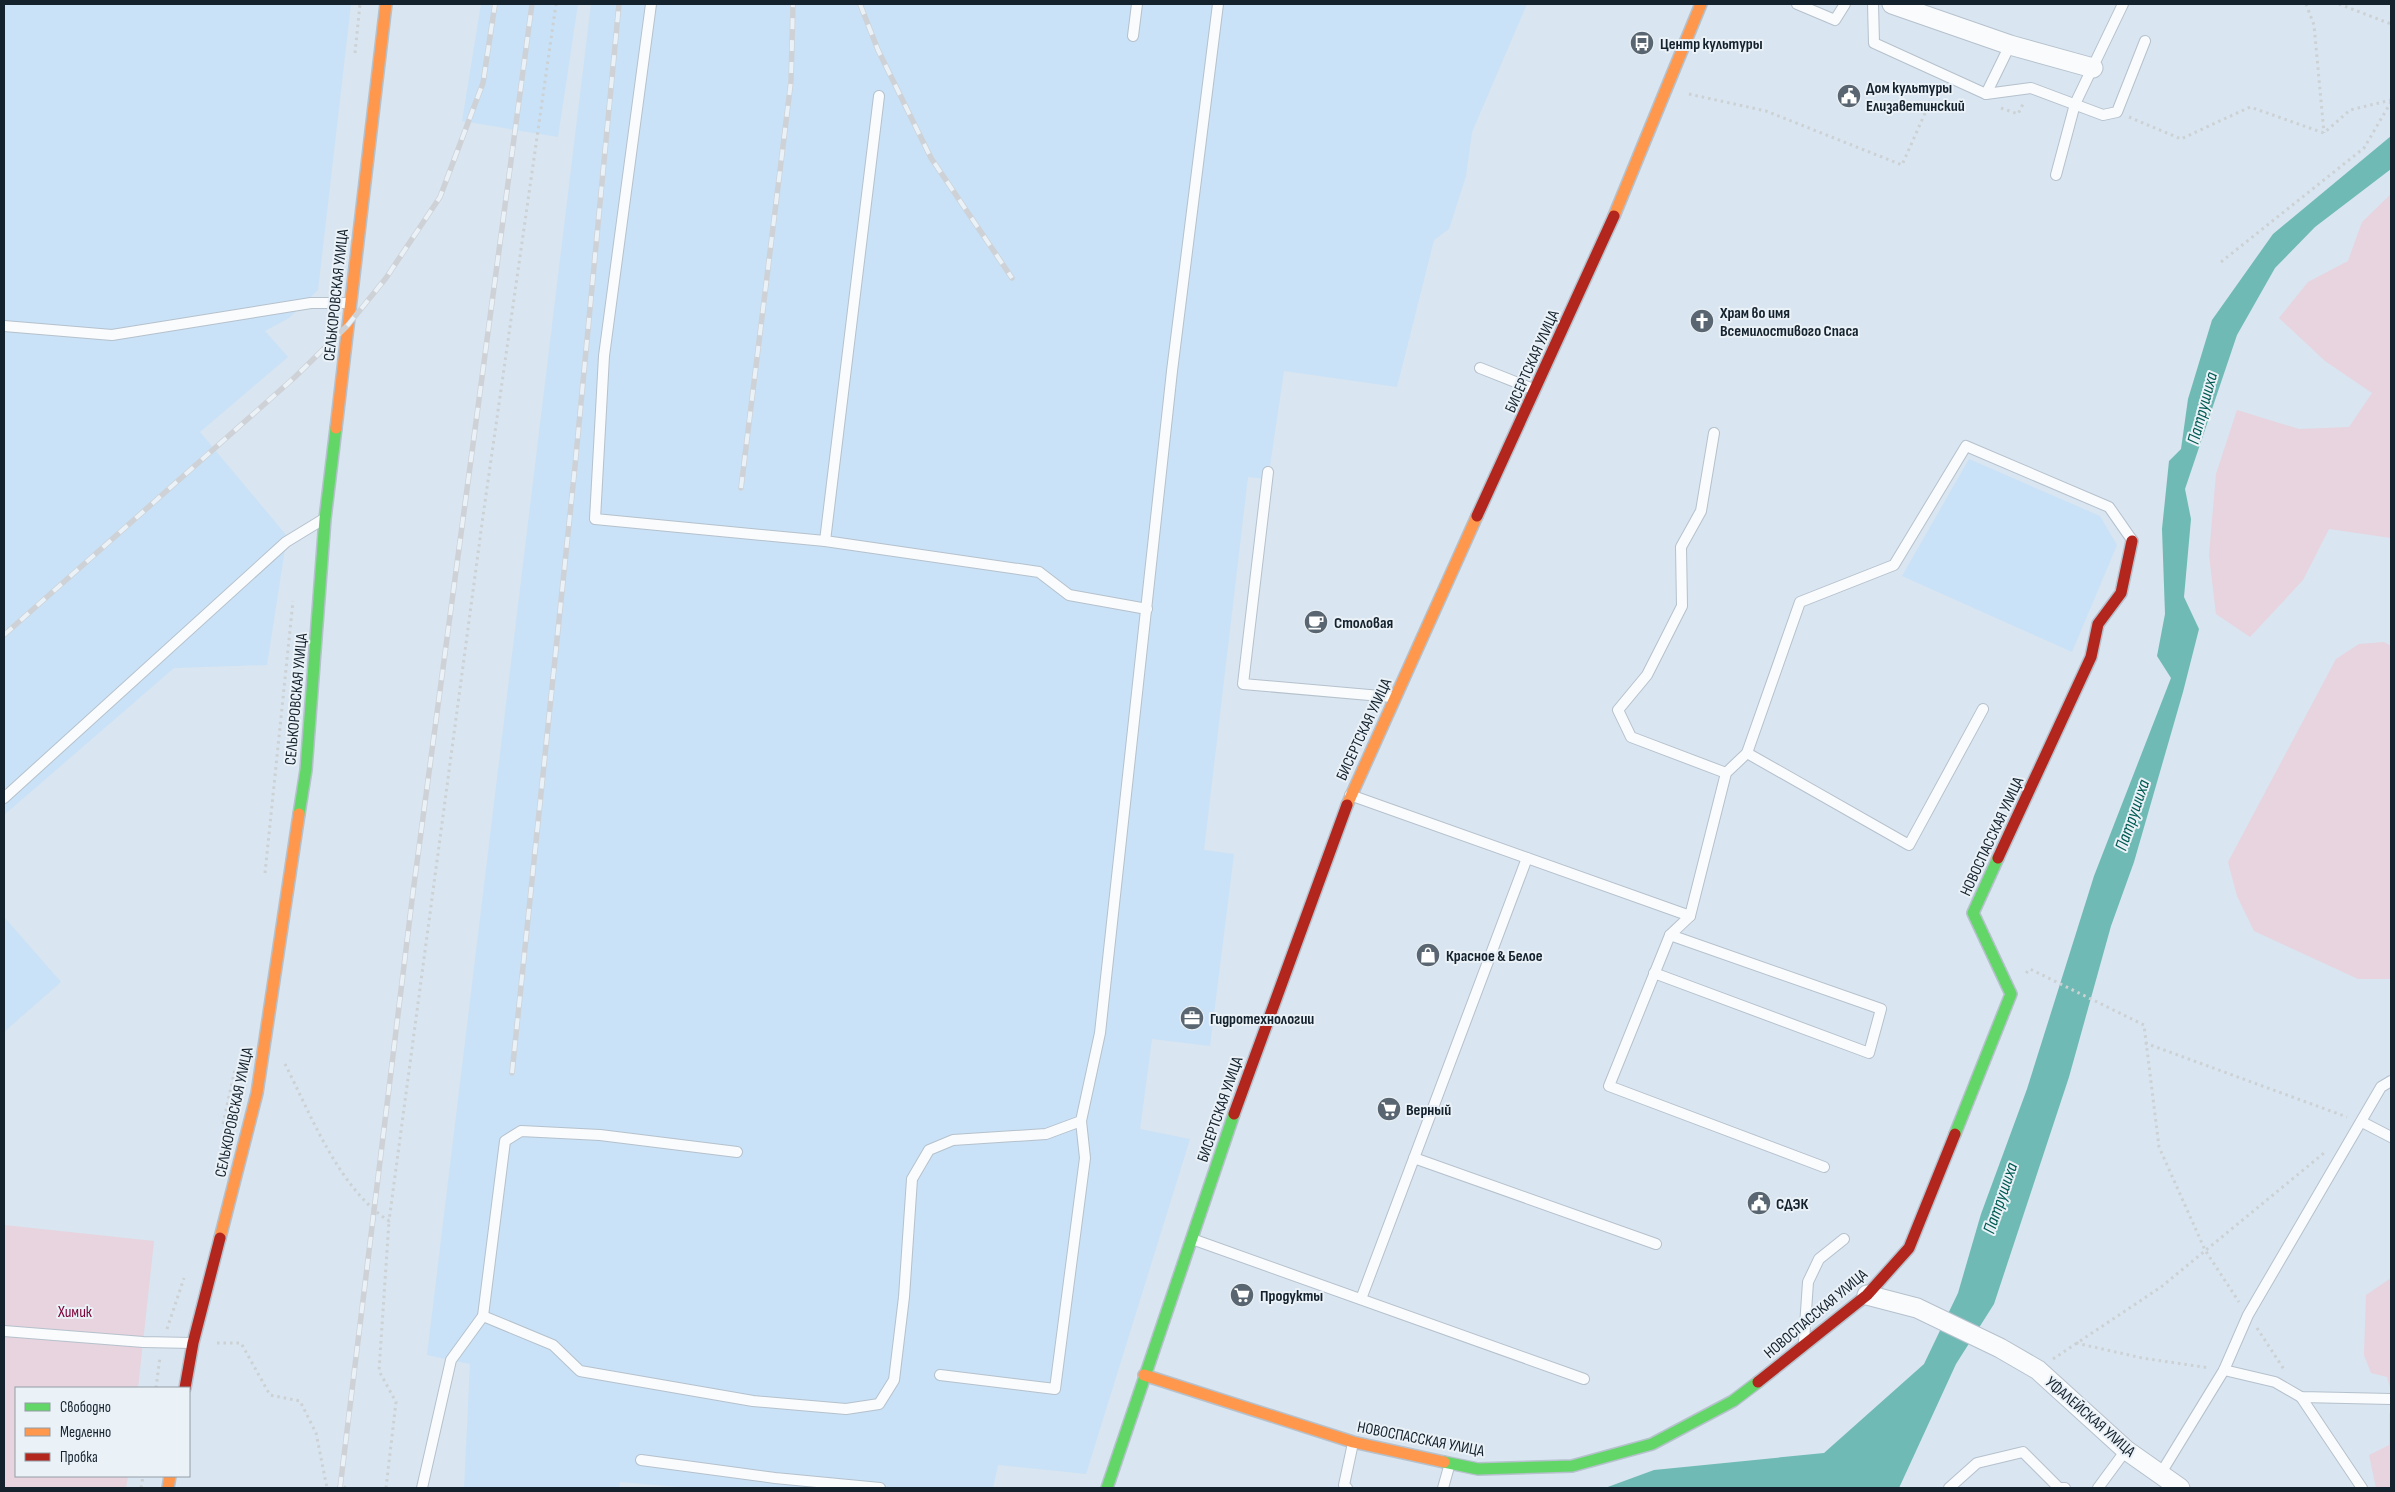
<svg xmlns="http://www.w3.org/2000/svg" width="2395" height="1492" font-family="'Sofia Sans Condensed',sans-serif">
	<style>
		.built { fill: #c9e2f7 }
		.green { fill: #e7d4de }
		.water { fill: #6fbab4 }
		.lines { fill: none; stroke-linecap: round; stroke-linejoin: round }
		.lane-casing { stroke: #b5c1cc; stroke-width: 12 }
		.street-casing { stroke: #b5c1cc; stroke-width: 21 }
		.fast-casing { stroke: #b5c1cc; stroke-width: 14 }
		.slow-casing { stroke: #b5c1cc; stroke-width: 14 }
		.jam-casing { stroke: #b5c1cc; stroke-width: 14 }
		.path { stroke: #ccd1d4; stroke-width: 3; stroke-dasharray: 2.5 4; stroke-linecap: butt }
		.lane { stroke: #f9fbfd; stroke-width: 10 }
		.street { stroke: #f9fbfd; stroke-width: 19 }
		.fast { stroke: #63d668; stroke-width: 11 }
		.slow { stroke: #ff974d; stroke-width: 11 }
		.jam { stroke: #b3261e; stroke-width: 11 }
		.rail-casing { stroke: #ced2d6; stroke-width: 5.5 }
		.rail { stroke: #eaf1f7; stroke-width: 4; stroke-dasharray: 11; stroke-linecap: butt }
		.labels { text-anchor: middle; stroke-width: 4; stroke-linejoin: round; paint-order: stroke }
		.poi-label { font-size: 16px; font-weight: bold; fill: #14222d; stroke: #eaf1f7; text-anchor: start }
		.street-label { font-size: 16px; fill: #14222d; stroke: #eaf1f7 }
		.park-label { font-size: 16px; fill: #7c0237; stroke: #eaf1f7 }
		.water-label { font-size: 18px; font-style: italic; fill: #005b53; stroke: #eaf1f7 }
	</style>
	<rect width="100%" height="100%" fill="#d9e5f0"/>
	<g class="built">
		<path d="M4 4H351L318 290 289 318 265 331 288 357 200 432 287 536 267 665 174 668 4 815Z"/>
		<path d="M481 4H578L558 137 462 121Z"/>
		<path d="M591 4H1527L1472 132 1466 176 1449 229 1434 240 1397 387 1284 371 1268 479 1248 477 1204 850 1234 854 1210 1046 1152 1039 1140 1129 1190 1139 1086 1474 998 1465 993 1488H690L620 1482 619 1488H464L470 1364 427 1355Z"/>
		<path d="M1969 459 2100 516 2117 545 2072 652 1902 576Z"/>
		<path d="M4 917 61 982 4 1032Z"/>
	</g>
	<g class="green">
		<path d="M2391 194V538L2329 529 2303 580 2250 637 2216 614 2209 555 2216 474 2237 410 2299 429 2349 427 2372 393 2325 361 2279 318 2308 282 2348 261 2362 222Z"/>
		<path d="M2384 642 2391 646V979H2358L2254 931 2237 896 2228 862 2336 659 2359 644Z"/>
		<path d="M4 1225 154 1241 138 1388H16V1476H128L126 1488H4Z"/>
		<path d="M2391 1278V1391L2387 1377 2371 1373 2364 1355 2366 1295Z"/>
		<path d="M2389 1413H2391V1488H2376L2369 1455 2389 1445Z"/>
	</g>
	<path class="water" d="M2391 136V169L2315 227 2275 268 2237 335 2185 489 2191 519 2184 597 2199 629 2183 692 2134 862 2111 926 2069 1077 1994 1304 1956 1364 1899 1488H1605L1654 1470 1824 1453 1924 1364 1958 1293 1981 1214 2027 1089 2094 876 2171 678 2157 656 2165 614 2162 529 2169 461 2181 449 2188 399 2212 320 2273 234Z"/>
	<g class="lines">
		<g class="lane-casing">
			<g id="lane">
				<path d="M651 4 604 356 595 519 825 541"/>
				<path d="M1797 4 1835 20 1845 4"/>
				<path d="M1873 4 1874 43 1986 94 2031 88 2103 115 2117 112 2145 41"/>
				<path d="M1133 36 1137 4"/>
				<path d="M1986 94 2010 45"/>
				<path d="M879 96 825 541 1039 572 1069 595 1147 609"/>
				<path d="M2056 175 2075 104 2123 4"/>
				<path d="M4 326 112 335 311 303H350"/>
				<path d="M1480 368 1533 389"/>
				<path d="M1714 433 1701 511 1681 547 1682 606 1647 675 1618 710 1631 737 1726 773"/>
				<path d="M1268 472 1243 684 1392 697"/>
				<path d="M1747 753 1909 845 1983 709"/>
				<path d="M1350 795 1690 916 1726 773 1747 753 1800 602 1894 565 1966 446 2109 507 2132 540"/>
				<path d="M4 798 286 542 322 520"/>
				<path d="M1690 916 1670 935 1609 1086 1824 1167"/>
				<path d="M1654 973 1869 1053 1881 1009 1670 935"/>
				<path d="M2362 1122 2391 1137"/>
				<path d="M1414 1158 1656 1244"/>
				<path d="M1192 1239 1584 1379"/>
				<path d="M1361 1299 1527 858"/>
				<path d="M483 1316 553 1345 580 1371 753 1401 846 1409 879 1404 894 1380 904 1297 912 1179 929 1150 953 1140 1046 1134 1081 1121 1100 1033 1172 371 1218 4"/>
				<path d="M4 1331 143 1342 192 1343"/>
				<path d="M1804 1341 1808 1282 1819 1259 1844 1239"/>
				<path d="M2224 1370 2275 1382 2301 1397 2391 1399"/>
				<path d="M940 1375 1055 1389 1085 1158 1081 1121"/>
				<path d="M2301 1397 2362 1488"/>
				<path d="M641 1460 775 1478 880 1488"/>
				<path d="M2161 1473 2224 1370 2248 1315 2381 1087 2391 1081"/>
				<path d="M422 1488 451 1360 483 1316 505 1141 521 1131 600 1135 737 1152"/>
				<path d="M1347 1488 1344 1485 1353 1443"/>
				<path d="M1443 1488 1450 1463"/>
				<path d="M1949 1488 1977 1463 2023 1452 2059 1488H2065"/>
				<path d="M2098 1488 2126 1450"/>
			</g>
		</g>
		<g class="street-casing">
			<g id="street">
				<path d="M1892 4 2010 45 2093 68"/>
				<path d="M1867 1295 1917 1308 2000 1348 2038 1370 2126 1450 2180 1488"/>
			</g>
		</g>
		<g class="fast-casing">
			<g id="fast">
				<path d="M299 814 306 770 325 519 336 428"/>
				<path d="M1955 1134 2011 994 1973 913 1998 858"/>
				<path d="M1444 1462 1478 1469 1572 1466 1652 1444 1733 1401 1758 1382"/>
				<path d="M1107 1488 1234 1114"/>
			</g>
		</g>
		<g class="slow-casing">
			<g id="slow">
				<path d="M1614 216 1701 4"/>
				<path d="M336 428 386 4"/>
				<path d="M1347 805 1477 516"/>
				<path d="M220 1238 257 1093 299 814"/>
				<path d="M1144 1375 1353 1442 1444 1462"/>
				<path d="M168 1488 170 1476"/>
			</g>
		</g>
		<g class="jam-casing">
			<g id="jam">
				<path d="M1477 516 1614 216"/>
				<path d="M1998 858 2091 657 2098 624 2121 593 2132 541"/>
				<path d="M1234 1114 1347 805"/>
				<path d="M1758 1382 1867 1295 1909 1248 1955 1134"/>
				<path d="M185 1388 193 1343 220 1238"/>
			</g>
		</g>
		<g class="path">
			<path d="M2306 4 2314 25 2324 133"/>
			<path d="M2339 4 2391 24"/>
			<path d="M355 53 360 4"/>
			<path d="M1689 94 1766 111 1902 165 1937 86"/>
			<path d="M2001 108 2018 114 2024 102"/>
			<path d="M2129 117 2181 139 2250 107 2324 133 2350 110 2391 100"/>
			<path d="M2221 262 2364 148 2391 102"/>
			<path d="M265 873 293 601"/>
			<path d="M2026 973 2030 969 2144 1025 2159 1147 2205 1250 2239 1302"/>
			<path d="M2145 1043 2347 1117"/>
			<path d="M285 1064C311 1115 339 1189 389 1221L483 516 556 4"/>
			<path d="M223 1124 235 1069"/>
			<path d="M2257 1328 2285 1371"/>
			<path d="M167 1329 184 1278"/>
			<path d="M217 1343H241L270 1395 300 1401 316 1433 327 1488"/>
			<path d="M2076 1343 2142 1358 2210 1368"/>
			<path d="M2053 1359 2161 1287 2324 1153"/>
			<path d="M156 1388 160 1357"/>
			<path d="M141 1488 143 1476"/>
			<path d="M338 1488 340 1486 347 1488"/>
			<path d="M386 1488 396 1402 379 1371 389 1221"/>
		</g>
		<use href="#lane" class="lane"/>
		<use href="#street" class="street"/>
		<use href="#fast" class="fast"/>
		<use href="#slow" class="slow"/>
		<use href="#jam" class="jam"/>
		<g class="rail-casing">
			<g id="rail">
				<path d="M860 4 878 50 931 158 1012 278"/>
				<path d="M741 488 791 81 793 4"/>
				<path d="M4 635 295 377 348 325 386 278 440 197 483 83 495 4"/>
				<path d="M512 1073 575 466 619 4"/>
				<path d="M340 1488 413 892 532 4"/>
			</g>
		</g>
		<use href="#rail" class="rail"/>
	</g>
	<defs>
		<g id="bus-disc" transform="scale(1.25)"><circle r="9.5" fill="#596671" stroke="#eaf1f7"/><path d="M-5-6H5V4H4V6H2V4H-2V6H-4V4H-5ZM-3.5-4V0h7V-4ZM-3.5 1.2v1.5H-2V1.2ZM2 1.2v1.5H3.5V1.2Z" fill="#fff"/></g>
		<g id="civic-disc" transform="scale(1.25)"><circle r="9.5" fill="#596671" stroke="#eaf1f7"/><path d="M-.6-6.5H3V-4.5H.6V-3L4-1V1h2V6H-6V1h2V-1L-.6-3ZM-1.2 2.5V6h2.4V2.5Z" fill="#fff"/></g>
		<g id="church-disc" transform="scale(1.25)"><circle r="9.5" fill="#596671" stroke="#eaf1f7"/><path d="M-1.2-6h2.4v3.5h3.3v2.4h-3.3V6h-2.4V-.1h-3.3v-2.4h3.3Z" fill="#fff"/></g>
		<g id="cafe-disc" transform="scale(1.25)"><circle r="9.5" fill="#596671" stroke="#eaf1f7"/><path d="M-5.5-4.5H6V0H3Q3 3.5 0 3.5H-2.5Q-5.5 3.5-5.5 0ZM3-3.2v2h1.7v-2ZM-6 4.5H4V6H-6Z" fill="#fff"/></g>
		<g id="shop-disc" transform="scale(1.25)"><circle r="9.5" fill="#596671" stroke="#eaf1f7"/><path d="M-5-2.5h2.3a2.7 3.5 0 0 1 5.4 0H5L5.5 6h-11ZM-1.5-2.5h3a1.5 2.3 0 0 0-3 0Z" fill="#fff"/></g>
		<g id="office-disc" transform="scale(1.25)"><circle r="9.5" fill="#596671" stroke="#eaf1f7"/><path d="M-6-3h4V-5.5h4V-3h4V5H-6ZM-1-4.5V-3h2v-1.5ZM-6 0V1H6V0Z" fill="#fff"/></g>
		<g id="supermarket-disc" transform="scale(1.25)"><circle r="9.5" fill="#596671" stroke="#eaf1f7"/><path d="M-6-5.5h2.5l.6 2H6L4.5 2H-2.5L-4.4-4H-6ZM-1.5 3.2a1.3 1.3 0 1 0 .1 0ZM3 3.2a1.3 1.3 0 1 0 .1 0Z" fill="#fff"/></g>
	</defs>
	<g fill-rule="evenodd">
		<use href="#bus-disc" x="1642" y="43"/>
		<use href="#civic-disc" x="1849" y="96"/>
		<use href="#church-disc" x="1702" y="321"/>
		<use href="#cafe-disc" x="1316" y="622"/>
		<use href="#shop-disc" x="1428" y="955"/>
		<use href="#office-disc" x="1192" y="1018"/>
		<use href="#supermarket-disc" x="1389" y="1109"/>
		<use href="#civic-disc" x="1759" y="1203"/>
		<use href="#supermarket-disc" x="1242" y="1295"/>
	</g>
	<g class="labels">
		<g class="poi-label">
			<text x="1660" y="49">Центр культуры</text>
			<text x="1866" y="93">Дом культуры<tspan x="1866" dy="18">Елизаветинский</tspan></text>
			<text x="1720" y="318">Храм во имя<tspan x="1720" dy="18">Всемилостивого Спаса</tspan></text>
			<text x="1334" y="628">Столовая</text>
			<text x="1446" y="961">Красное &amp; Белое</text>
			<text x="1210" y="1024">Гидротехнологии</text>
			<text x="1406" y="1115">Верный</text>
			<text x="1776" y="1209">СДЭК</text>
			<text x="1260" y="1301">Продукты</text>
		</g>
		<g class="street-label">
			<text transform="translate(335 295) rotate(-84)" y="6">СЕЛЬКОРОВСКАЯ УЛИЦА</text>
			<text transform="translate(1531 361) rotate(-66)" y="6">БИСЕРТСКАЯ УЛИЦА</text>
			<text transform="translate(295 699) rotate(-85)" y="6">СЕЛЬКОРОВСКАЯ УЛИЦА</text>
			<text transform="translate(1363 729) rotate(-65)" y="6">БИСЕРТСКАЯ УЛИЦА</text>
			<text transform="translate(1991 836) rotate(-65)" y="6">НОВОСПАССКАЯ УЛИЦА</text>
			<text transform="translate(1219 1109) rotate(-71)" y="6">БИСЕРТСКАЯ УЛИЦА</text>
			<text transform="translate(233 1112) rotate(-78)" y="6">СЕЛЬКОРОВСКАЯ УЛИЦА</text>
			<text transform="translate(1815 1313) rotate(-40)" y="6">НОВОСПАССКАЯ УЛИЦА</text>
			<text transform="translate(2091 1416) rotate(41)" y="6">УФАЛЕЙСКАЯ УЛИЦА</text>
			<text transform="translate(1421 1438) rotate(11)" y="6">НОВОСПАССКАЯ УЛИЦА</text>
		</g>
		<g class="park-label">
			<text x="75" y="1317">Химик</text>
		</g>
		<g class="water-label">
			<text transform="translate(2202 408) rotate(-75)" y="6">Патрушиха</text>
			<text transform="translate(2132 815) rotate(-71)" y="6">Патрушиха</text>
			<text transform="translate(2000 1198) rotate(-71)" y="6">Патрушиха</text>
		</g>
	</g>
	<rect width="2395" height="1492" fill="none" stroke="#14222d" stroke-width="10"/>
	<rect x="15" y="1387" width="175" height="90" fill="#eaf1f7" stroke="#949ea6"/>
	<rect x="25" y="1403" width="25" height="8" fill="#63d668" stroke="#949ea6"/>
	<text x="60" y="1412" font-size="15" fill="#14222d">Свободно</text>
	<rect x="25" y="1428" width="25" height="8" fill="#ff974d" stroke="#949ea6"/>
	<text x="60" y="1437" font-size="15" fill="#14222d">Медленно</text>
	<rect x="25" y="1453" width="25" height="8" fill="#b3261e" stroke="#949ea6"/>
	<text x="60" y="1462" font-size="15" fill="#14222d">Пробка</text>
</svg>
